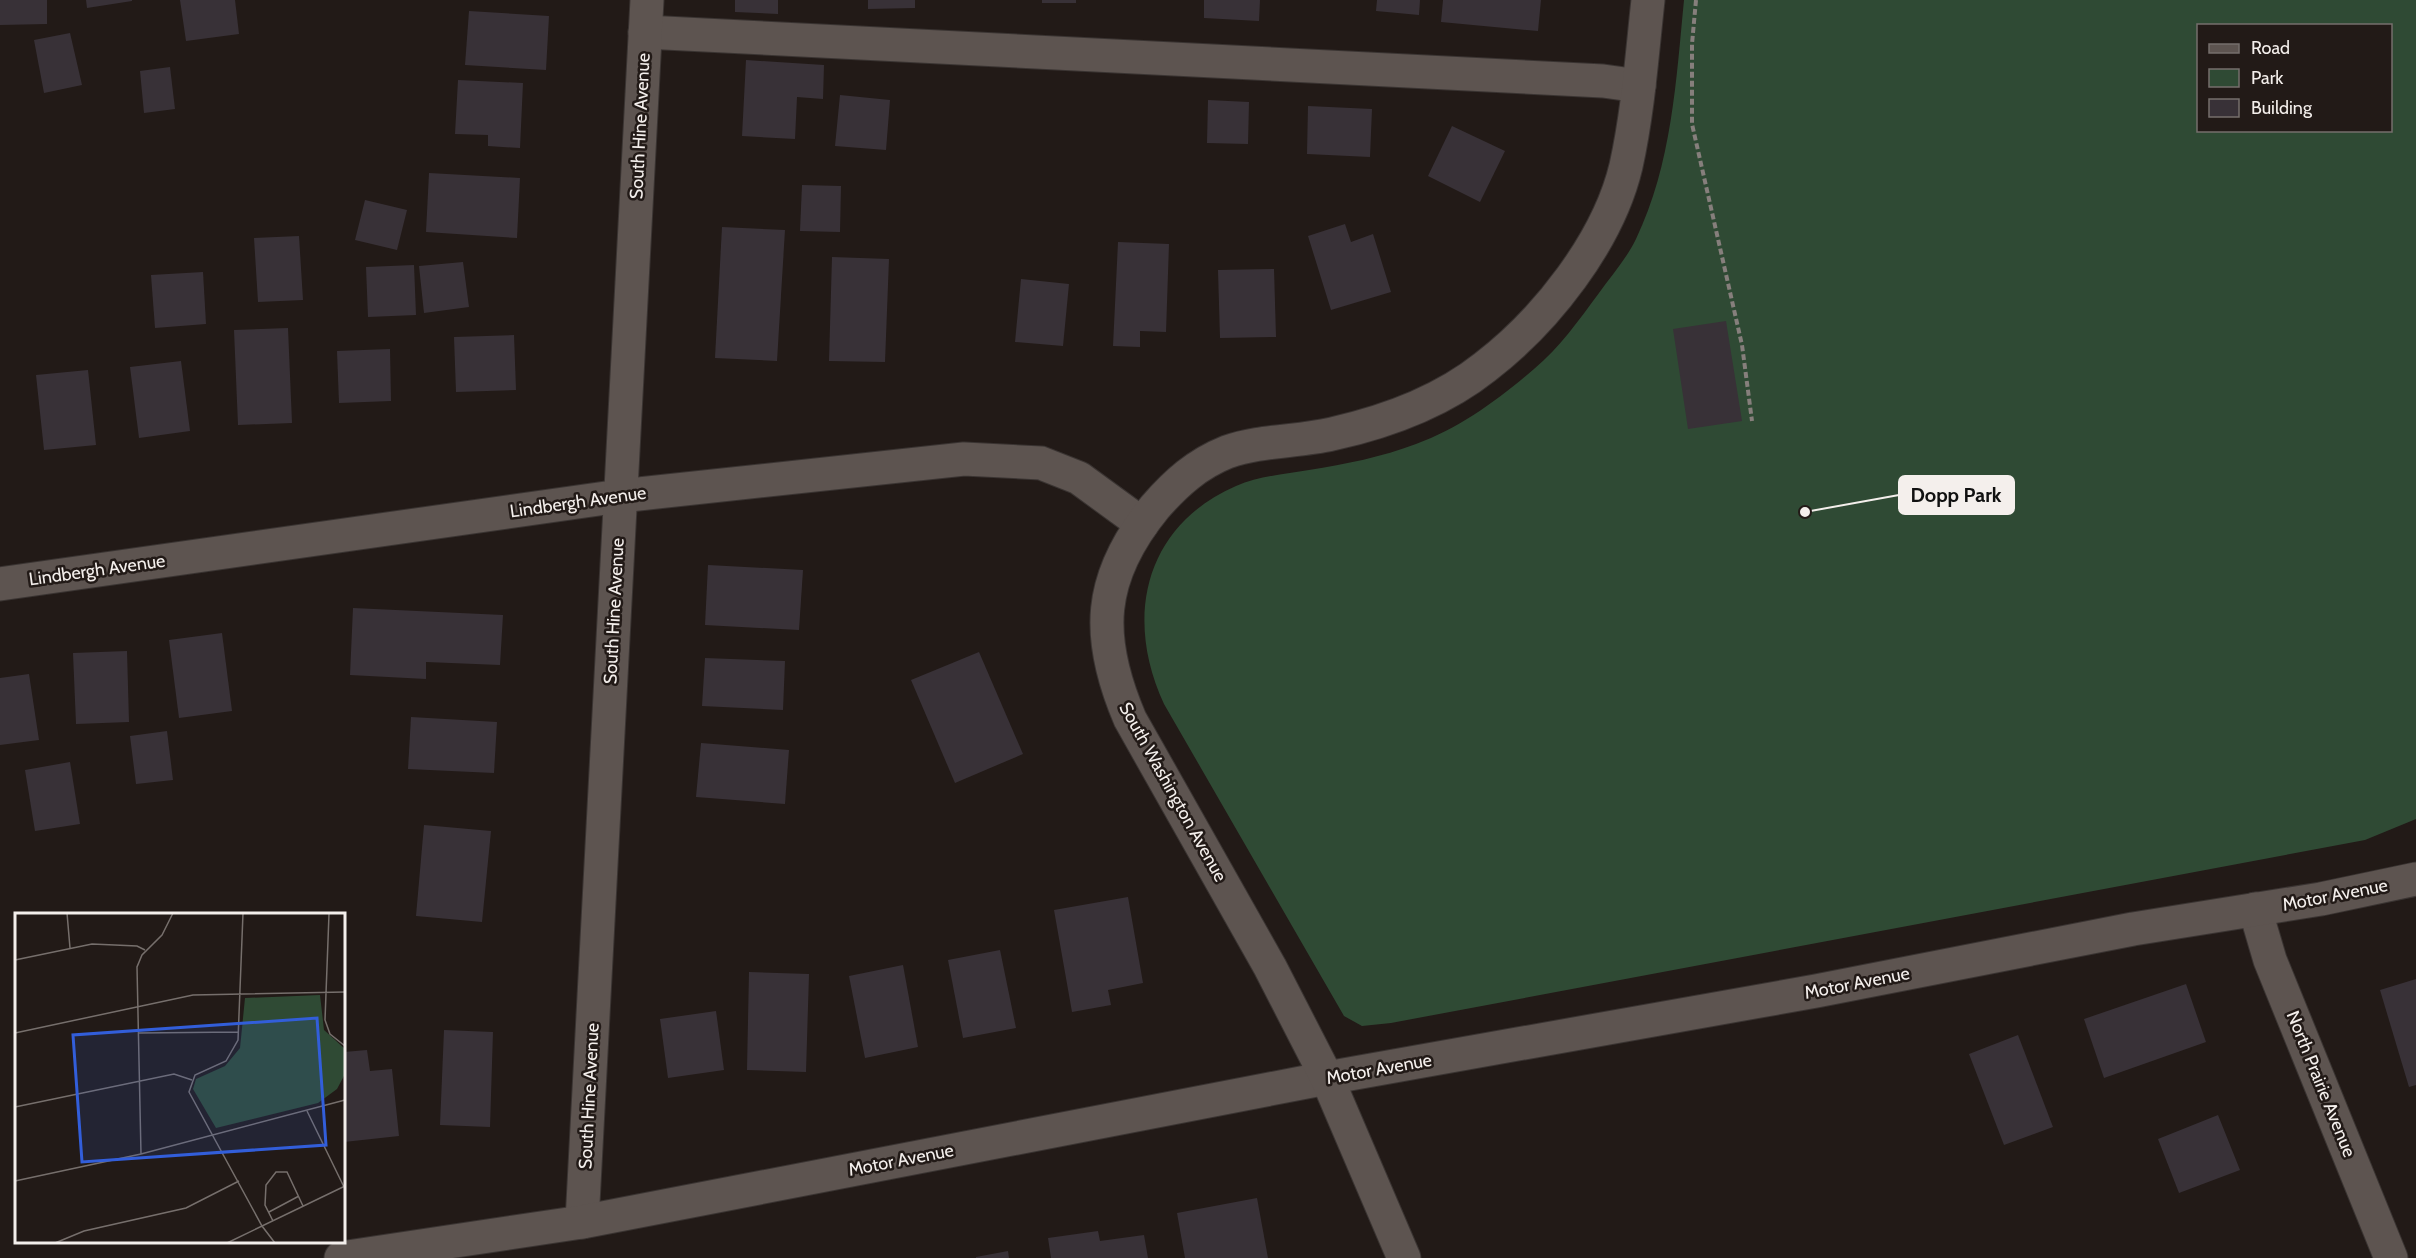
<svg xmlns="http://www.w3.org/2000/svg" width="2416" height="1258" font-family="Cabin,sans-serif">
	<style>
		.green { fill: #2f4a34; fill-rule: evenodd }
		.building { fill: #383137 }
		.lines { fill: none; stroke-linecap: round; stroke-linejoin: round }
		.minor-casing { stroke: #3a3432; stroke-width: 35 }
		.tertiary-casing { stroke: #3a3432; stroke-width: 35 }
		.path { stroke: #867f7c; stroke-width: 4; stroke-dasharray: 6 3; stroke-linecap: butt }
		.minor { stroke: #5d5450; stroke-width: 33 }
		.tertiary { stroke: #5d5450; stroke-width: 33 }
		.labels { text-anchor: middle; stroke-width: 5; stroke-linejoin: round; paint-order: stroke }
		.street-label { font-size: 18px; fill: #f4efec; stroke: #221a17 }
		.inset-road { fill: none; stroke: #766f6c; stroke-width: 1.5 }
		.view { fill: #325eda; fill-opacity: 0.15; stroke: #325eda; stroke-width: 3 }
		.inset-edge { fill: none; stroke: #f4efec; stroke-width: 3 }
		.leader { fill: none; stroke: #f4efec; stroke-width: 2 }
		.callout-dot { fill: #f4efec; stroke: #221a17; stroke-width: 2 }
		.callout { fill: #f4efec; stroke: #f4efec; stroke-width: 2 }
		.callout-label { font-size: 20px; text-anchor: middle; font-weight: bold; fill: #111 }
	</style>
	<rect width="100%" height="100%" fill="#221a17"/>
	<path class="green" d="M1684 0H2416V819L2365 840 1391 1023 1362 1026 1344 1016 1164 704C1124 618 1144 526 1236 486 1259 476 1285 474 1309 470 1346 464 1382 457 1416 444 1460 428 1499 399 1534 369 1560 347 1579 320 1599 293 1611 276 1627 258 1636 239 1672 164 1676 81 1684 0ZM2198 26H2390V130H2198Z"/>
	<g class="building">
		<path d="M0 0H47V24L0 25Z"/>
		<path d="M86 0H132V1L87 8Z"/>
		<path d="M180 0H235L239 34 186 41Z"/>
		<path d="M735 0H778V14L735 12Z"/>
		<path d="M868 0H915V8L868 9Z"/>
		<rect x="1042" y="0" width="34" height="3"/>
		<path d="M1204 0H1260L1259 21 1204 18Z"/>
		<path d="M1377 0H1420L1419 15 1376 11Z"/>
		<path d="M1443 0H1541L1538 31 1441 22Z"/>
		<path d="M469 11 549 16 546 70 465 65Z"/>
		<path d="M70 33 82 85 44 93 34 40Z"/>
		<path d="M746 60 824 65 823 99 797 97 795 139 742 136Z"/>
		<path d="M170 67 175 109 144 113 140 71Z"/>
		<path d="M458 80 523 83 520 148 488 146V135L455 134Z"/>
		<path d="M840 95 890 100 886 150 835 146Z"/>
		<path d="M1208 100 1249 102 1248 144 1207 143Z"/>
		<path d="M1308 106 1372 109 1370 157 1307 154Z"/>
		<path d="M1452 126 1505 151 1480 202 1428 176Z"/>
		<path d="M429 173 520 178 517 238 426 232Z"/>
		<path d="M802 185 841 186 840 232 800 231Z"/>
		<path d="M365 200 407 210 397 250 355 240Z"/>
		<path d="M1345 224 1351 242 1373 234 1391 292 1331 310 1308 236Z"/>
		<path d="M722 227 785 230 777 361 715 358Z"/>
		<path d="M299 236 303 300 258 302 254 238Z"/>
		<path d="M1118 242 1169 244 1166 332 1140 331V347L1113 346Z"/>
		<path d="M832 257 889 259 885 362 829 361Z"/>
		<path d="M463 262 469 307 424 313 419 266Z"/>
		<path d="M414 265 416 315 368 317 366 267Z"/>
		<path d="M1274 269 1276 337 1220 338 1218 270Z"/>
		<path d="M203 272 206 324 155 328 151 275Z"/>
		<path d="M1021 279 1069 284 1063 346 1015 342Z"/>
		<path d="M1726 321 1742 421 1688 429 1673 329Z"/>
		<path d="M288 328 292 423 238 425 234 330Z"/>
		<path d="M514 335 516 390 456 392 454 337Z"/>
		<path d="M390 349 391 401 339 403 337 351Z"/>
		<path d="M181 361 190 431 139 438 130 367Z"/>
		<path d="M88 370 96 445 44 450 36 375Z"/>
		<path d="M708 565 803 570 799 630 705 625Z"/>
		<path d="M353 608 503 615 500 665 426 662V679L350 675Z"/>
		<path d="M222 633 232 711 179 718 169 640Z"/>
		<path d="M127 651 129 722 76 724 73 653Z"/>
		<path d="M979 652 1023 754 955 783 911 680Z"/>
		<path d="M705 658 785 661 783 710 702 706Z"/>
		<path d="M29 674 39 740 0 745V678Z"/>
		<path d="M411 717 497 722 494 773 408 769Z"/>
		<path d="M167 731 173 780 136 784 130 736Z"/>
		<path d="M701 743 789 750 785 804 696 797Z"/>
		<path d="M70 762 80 824 35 831 25 770Z"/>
		<path d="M424 825 491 831 482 922 416 916Z"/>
		<path d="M1128 897 1143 983 1108 990 1111 1005 1072 1012 1054 910Z"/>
		<path d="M1000 950 1016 1028 963 1038 948 960Z"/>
		<path d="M903 965 918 1047 865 1058 849 976Z"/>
		<path d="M749 972 809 974 806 1072 747 1070Z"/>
		<path d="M2416 979V1085L2409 1087 2380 990Z"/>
		<path d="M2186 984 2206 1042 2104 1078 2084 1019Z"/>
		<path d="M716 1011 724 1070 668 1078 660 1019Z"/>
		<path d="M444 1030 493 1032 490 1127 440 1125Z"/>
		<path d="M2018 1035 2053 1127 2004 1145 1969 1054Z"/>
		<path d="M367 1050 370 1071 392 1069 399 1136 344 1142V1052Z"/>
		<path d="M2218 1115 2240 1170 2179 1193 2158 1139Z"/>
		<path d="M1257 1198 1268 1258H1185L1177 1213Z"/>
		<path d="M1098 1231 1100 1241 1144 1235 1148 1258H1051L1048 1238Z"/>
		<path d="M1008 1251 1009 1258H976V1257Z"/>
	</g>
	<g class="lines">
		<g class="minor-casing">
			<g id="minor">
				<path d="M645 32 1603 81 1639 86"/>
				<path d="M0 584 620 496 964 459 1041 463 1079 478 1142 524"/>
				<path d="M2255 909 2270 960 2391 1258"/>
				<path d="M582 1222 647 0"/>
				<path d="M341 1258 582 1222 1327 1078 1816 991 2133 929 2321 899 2416 879"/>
			</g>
		</g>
		<g class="tertiary-casing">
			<path id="tertiary" d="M1404 1258 1327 1078 1270 967 1130 719C1095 637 1097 578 1155 507 1176 483 1197 464 1227 452 1260 440 1298 442 1332 434 1386 422 1441 402 1485 367 1545 321 1608 242 1626 166 1638 112 1642 55 1648 0"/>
		</g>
		<path class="path" d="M1696 0 1692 44V124L1742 345 1752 421"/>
		<use href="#minor" class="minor"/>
		<use href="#tertiary" class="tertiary"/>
	</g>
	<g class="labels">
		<g class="street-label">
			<text transform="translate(640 126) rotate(-87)" y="6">South Hine Avenue</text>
			<text transform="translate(578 502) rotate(-8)" y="6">Lindbergh Avenue</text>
			<text transform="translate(97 570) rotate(-8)" y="6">Lindbergh Avenue</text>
			<text transform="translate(614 611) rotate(-87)" y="6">South Hine Avenue</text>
			<text transform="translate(1173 792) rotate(61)" y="6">South Washington Avenue</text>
			<text transform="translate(2335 895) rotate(-11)" y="6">Motor Avenue</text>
			<text transform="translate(1857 983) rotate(-11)" y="6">Motor Avenue</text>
			<text transform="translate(1379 1069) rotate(-10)" y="6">Motor Avenue</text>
			<text transform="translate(2321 1084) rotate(68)" y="6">North Prairie Avenue</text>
			<text transform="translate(589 1096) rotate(-87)" y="6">South Hine Avenue</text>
			<text transform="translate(901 1160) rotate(-11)" y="6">Motor Avenue</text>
		</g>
	</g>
	<g transform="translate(15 913)">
		<rect width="330" height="330" fill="#221a17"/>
		<path d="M305 82 309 117 330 136V161L322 176 303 190 201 215 178 176 181 166 210 153 225 135 230 85Z" fill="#2f4a34"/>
		<path class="inset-road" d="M52 0 55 35M228 0 223 127 211 148 180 162 174 179 247 313 260 330M314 1 310 107 315 121 330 133M0 47 77 31 122 33 130 37M0 120 178 82 330 79M124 120 224 119M0 194 159 161 177 167M292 198 329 274M126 241 122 54 127 42 147 22 158 0M0 268 126 241 330 187M254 299 284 283M258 308 250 292 251 272 261 259H272L288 293M40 330 69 318 171 295 224 268M212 330 330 273"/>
		<path class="view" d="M302 105 311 232 67 249 58 122Z"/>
		<rect width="330" height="330" class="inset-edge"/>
	</g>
	<path class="leader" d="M1805 512L1899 495"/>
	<circle class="callout-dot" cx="1805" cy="512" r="6"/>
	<rect class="callout" x="1899" y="476" width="115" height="38" rx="6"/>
	<g class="callout-label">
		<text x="1956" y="502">Dopp Park</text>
	</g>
	<rect x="2197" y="24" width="195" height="108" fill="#221a17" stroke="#766f6c" stroke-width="1.5"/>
	<rect x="2209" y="44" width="30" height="9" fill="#5d5450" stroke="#766f6c" stroke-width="1.5"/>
	<text x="2251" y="54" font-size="18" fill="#f4efec">Road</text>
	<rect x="2209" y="69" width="30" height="18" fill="#2f4a34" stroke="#766f6c" stroke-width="1.5"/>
	<text x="2251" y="84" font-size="18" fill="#f4efec">Park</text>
	<rect x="2209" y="99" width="30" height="18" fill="#383137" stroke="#766f6c" stroke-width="1.5"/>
	<text x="2251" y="114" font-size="18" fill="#f4efec">Building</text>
</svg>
